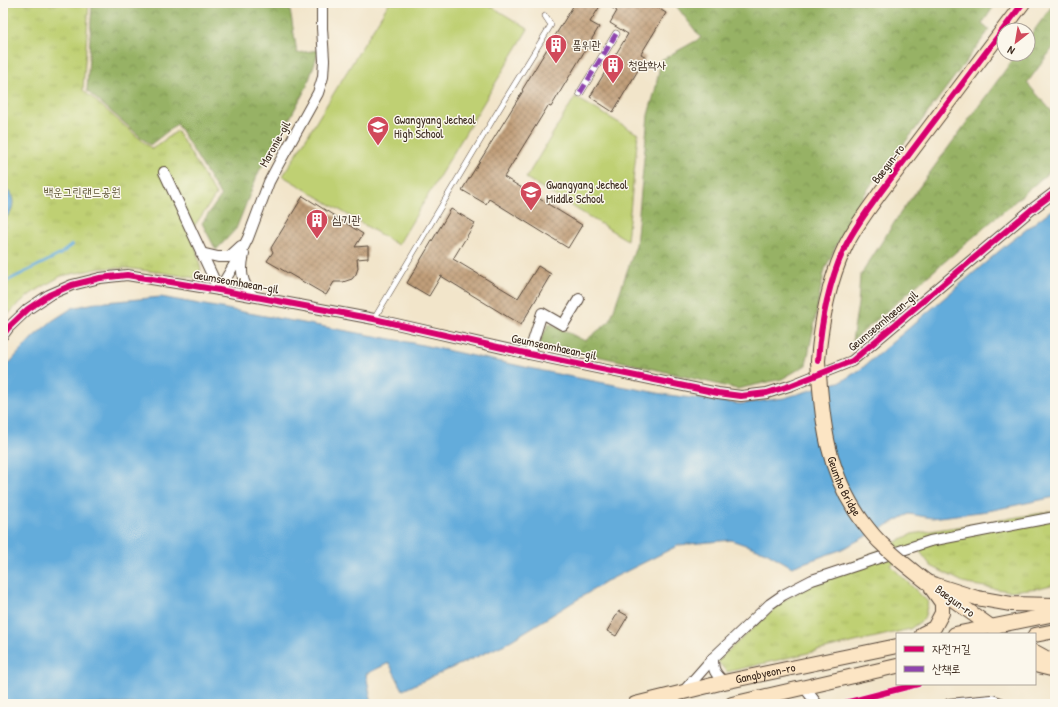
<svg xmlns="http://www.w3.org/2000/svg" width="1058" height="707" font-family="'Patrick Hand','Poor Story',sans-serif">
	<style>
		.grass { fill: url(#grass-tufts); stroke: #7d7d48 }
		.forest { fill: url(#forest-crowns); stroke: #696e42 }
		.pitch { fill: #bfd073; stroke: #7d7d48 }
		.water { fill: #64acdb; stroke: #506b7c }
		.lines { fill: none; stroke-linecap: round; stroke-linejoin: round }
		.stream { stroke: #64acdb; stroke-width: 3 }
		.building { fill: url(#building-cross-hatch) }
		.service-casing { stroke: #564638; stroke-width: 6 }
		.pedestrian-casing { stroke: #564638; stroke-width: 8 }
		.minor-casing { stroke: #564638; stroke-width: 12 }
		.secondary-casing { stroke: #564638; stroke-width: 16 }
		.service { stroke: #fff; stroke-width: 5 }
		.pedestrian { stroke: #fff; stroke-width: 7 }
		.minor { stroke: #fff; stroke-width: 10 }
		.secondary { stroke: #fce5c4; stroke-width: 14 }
		.secondary-bridge-casing { stroke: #564638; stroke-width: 16; stroke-linecap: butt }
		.secondary-bridge { stroke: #fce5c4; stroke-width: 14 }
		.quiet { stroke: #8e44ad; stroke-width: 5; stroke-dasharray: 10 5; stroke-linecap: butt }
		.cycleway-casing { stroke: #fbf7ec; stroke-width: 8 }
		.cycleway { stroke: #d6006c; stroke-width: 6 }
		.labels { text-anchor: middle; stroke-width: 3; stroke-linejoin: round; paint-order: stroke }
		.poi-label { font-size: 12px; fill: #3b2a1e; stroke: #fbf7ec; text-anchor: start }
		.street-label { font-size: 12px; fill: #3b2a1e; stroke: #fbf7ec }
		.park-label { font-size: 12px; fill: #5c5433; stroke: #fbf7ec }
	</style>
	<defs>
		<pattern id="grass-tufts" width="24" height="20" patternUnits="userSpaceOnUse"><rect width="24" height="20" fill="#bfd073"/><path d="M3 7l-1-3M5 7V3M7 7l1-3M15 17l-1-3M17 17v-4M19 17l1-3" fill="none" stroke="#a5b363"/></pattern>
		<pattern id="forest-crowns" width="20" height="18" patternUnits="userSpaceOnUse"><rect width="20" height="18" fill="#97b265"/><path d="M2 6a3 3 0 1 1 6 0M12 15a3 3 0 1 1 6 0" fill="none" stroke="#7c9153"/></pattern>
		<pattern id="building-cross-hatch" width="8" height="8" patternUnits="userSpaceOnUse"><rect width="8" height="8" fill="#c19f7a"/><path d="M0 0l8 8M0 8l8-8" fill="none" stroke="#9e8263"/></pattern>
	</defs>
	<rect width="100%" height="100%" fill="#fbf7ec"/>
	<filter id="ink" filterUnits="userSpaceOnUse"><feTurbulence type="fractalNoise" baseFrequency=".025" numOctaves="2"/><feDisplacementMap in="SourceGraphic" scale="8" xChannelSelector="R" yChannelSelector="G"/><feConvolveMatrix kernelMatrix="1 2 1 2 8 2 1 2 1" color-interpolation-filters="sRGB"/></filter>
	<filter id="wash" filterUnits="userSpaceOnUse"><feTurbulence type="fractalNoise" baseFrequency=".012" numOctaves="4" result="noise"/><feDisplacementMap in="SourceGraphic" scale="16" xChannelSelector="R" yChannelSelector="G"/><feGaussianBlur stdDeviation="0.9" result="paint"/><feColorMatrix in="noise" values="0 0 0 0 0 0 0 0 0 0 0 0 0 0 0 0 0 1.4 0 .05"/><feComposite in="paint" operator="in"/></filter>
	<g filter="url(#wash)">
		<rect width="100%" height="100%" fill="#f2e5ca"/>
		<g class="grass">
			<path d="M3 3H89L83 90 152 149 177 131 216 195 190 232 195 245 201 270 195 278 165 273 125 268H102L61 276 32 293 18 304 3 320Z"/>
			<path d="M1055 511V584L1039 588 1009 591 967 584 931 566 918 549 890 565 928 602 924 619 910 629 727 672 717 661 783 601 818 580 912 534Z"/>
		</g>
		<g class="forest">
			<path d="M92 3H289L297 53 319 50 307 86 281 135 259 171 236 229 216 250 202 223 221 196 177 124 150 145 87 91Z"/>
			<path d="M674 3H996L982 24 989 30 967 60 914 131 870 186 850 217 825 269 820 292 814 326 806 365 782 379 737 389 620 361 540 344 542 337 549 323 585 341 610 321 636 245 648 115 655 91 661 60 701 38Z"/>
			<path d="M1054 3H1055V45L1027 83 1055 115V167L852 341 858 304 860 276 901 212 1017 54H1028V39Z"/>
		</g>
		<g class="pitch">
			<path d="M389 3H486L528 29 398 245 283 176Z"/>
			<path d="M575 97 638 134 627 240 526 178Z"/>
		</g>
		<g class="water">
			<path d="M3 188C5 189 7 190 9 192 17 201 12 214 3 220Z"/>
			<path d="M1055 207V497L988 511 932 518 909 514 840 550 792 567 766 552 731 540 679 545 609 580 505 644 403 690 389 663 366 674 372 704H3V370L33 337 52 321 72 308 95 303 161 297 413 343 562 375 668 395 740 404 784 398 842 381 861 369 1005 246Z"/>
		</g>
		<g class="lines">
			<path class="stream" d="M3 283 59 255 72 245"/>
		</g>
		<g id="blocks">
			<g class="building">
				<path d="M575 3H602L590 22 599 27 551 107 548 106 504 177 582 225 568 248 489 199 486 204 462 190 523 91 522 90Z"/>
				<path d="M604 3H650L666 13 641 54 646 57 613 112 590 97 628 34 610 23 617 11Z"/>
				<path d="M303 196 363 234 355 247 368 246V258L357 259 358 268 356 274 352 279 343 282H334L326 295 267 261 273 252 271 248Z"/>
				<path d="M451 209 475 223 453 259 518 298 538 266 551 274 521 325 441 276 429 296 407 283Z"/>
				<path d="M619 611 628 616 616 636 607 631Z"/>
			</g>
		</g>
	</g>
	<g filter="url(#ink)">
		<use href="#blocks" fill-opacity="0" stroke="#564638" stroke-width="1"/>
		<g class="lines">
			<g class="service-casing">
				<path id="service" d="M374 319 495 116 551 25 545 16"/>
			</g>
			<g class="pedestrian-casing">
				<path id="pedestrian" d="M580 93 616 34"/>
			</g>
			<g class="minor-casing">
				<g id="minor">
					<path d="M164 172 219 290"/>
					<path d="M201 253 218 257H229L241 246"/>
					<path d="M244 254C240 271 241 282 253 296"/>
					<path d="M219 290 237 260 248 238 269 182 278 165 318 93 323 77 324 60 322 28V3"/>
					<path d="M3 335 9 327 28 309 49 295 72 285 100 278 127 275 219 290 374 319 529 354 718 393 741 396 767 393 792 385 852 361 1031 210 1055 192"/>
					<path d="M529 354 542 313 563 325 579 299"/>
					<path d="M713 658C713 671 715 673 724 682"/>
					<path d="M804 687 817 704"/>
					<path d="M683 692 713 658 770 604 783 595 812 580 930 541 1055 517"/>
					<path d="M949 704 992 700 1003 704"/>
				</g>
			</g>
			<g class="secondary-casing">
				<g id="secondary">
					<path d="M818 361C821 322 828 283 845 247 854 228 868 210 880 193L1023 3"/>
					<path d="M927 582 977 598 1011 604 1055 605"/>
					<path d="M941 591 994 629"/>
					<path d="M922 634 934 628 942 613V603L932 589"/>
					<path d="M955 634 1055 614"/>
					<path d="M1035 635 1055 631"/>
					<path d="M1035 652 1055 663"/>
					<path d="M1035 665 1055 670"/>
					<path id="s1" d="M635 704 724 682 897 646"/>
					<path d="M732 704 897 666"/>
				</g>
			</g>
			<use href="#service" class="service"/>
			<use href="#pedestrian" class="pedestrian"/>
			<use href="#minor" class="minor"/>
			<use href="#secondary" class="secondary"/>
			<g class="secondary-bridge-casing">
				<g id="secondary-bridge">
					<path id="s2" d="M818 361C822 420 826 472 863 522 869 530 875 538 883 545 896 558 912 570 927 582"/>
				</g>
			</g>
			<use href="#secondary-bridge" class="secondary-bridge"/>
			<path class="quiet" d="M580 93 616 34"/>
			<g class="cycleway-casing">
				<g id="cycleway">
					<path d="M3 335 9 327 28 309 49 295 72 285 100 278 127 275 219 290 374 319 529 354 718 393 741 396 767 393 792 385 852 361 1031 210 1055 192"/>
					<path d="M818 361C821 322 828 283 845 247 854 228 868 210 880 193L1023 3"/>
					<path d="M841 704 918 684"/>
				</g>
			</g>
			<use href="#cycleway" class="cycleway"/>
		</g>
	</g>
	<defs>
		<g id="building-pin" transform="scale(1.15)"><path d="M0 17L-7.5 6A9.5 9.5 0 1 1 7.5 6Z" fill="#d1495b" stroke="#fbf7ec"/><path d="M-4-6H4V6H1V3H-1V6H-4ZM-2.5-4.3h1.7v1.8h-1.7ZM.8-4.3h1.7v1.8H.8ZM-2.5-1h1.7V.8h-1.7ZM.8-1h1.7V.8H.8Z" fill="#fff"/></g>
		<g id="school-pin" transform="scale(1.15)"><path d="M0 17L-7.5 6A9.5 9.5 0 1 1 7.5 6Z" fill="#d1495b" stroke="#fbf7ec"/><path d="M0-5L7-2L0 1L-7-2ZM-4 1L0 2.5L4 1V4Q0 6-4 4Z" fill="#fff"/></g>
	</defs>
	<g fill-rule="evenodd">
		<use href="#building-pin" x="556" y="45"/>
		<use href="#building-pin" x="613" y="65"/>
		<use href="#school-pin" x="378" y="127"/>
		<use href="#school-pin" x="531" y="192"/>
		<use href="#building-pin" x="317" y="220"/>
	</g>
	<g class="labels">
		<g class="poi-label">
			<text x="572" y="49">품위관</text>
			<text x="628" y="69">청암학사</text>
			<text x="394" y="124">Gwangyang Jecheol<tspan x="394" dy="14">High School</tspan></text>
			<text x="546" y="189">Gwangyang Jecheol<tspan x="546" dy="14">Middle School</tspan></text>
			<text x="332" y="224">심기관</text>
		</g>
		<g class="street-label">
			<text transform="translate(275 144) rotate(-61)" y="4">Maronie-gil</text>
			<text transform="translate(888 164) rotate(-53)" y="4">Baegun-ro</text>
			<text transform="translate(236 282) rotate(10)" y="4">Geumseomhaean-gil</text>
			<text transform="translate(883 321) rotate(-40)" y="4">Geumseomhaean-gil</text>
			<text transform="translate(554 347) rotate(12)" y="4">Geumseomhaean-gil</text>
			<text dy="4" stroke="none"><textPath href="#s2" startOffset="129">Geumho Bridge</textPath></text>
			<text transform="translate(955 601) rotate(36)" y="4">Baegun-ro</text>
			<text dy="4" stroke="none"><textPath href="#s1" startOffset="134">Gangbyeon-ro</textPath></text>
		</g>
		<g class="park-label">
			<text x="82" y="196">백운그린랜드공원</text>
		</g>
	</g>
	<rect width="1058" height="707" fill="none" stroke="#fbf7ec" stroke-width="16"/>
	<rect x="896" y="633" width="140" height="52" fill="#fbf7ec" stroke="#aea59a"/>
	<rect x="904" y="646" width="20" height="6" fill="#d6006c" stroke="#aea59a"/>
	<text x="932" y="653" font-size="12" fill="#3b2a1e">자전거길</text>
	<rect x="904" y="666" width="20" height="6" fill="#8e44ad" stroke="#aea59a"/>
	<text x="932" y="673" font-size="12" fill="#3b2a1e">산책로</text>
	<g transform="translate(1016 42) rotate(211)"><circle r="19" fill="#fbf7ec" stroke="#aea59a"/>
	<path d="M0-3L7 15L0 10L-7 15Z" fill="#d1495b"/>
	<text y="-6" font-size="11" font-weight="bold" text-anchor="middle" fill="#3b2a1e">N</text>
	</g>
</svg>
